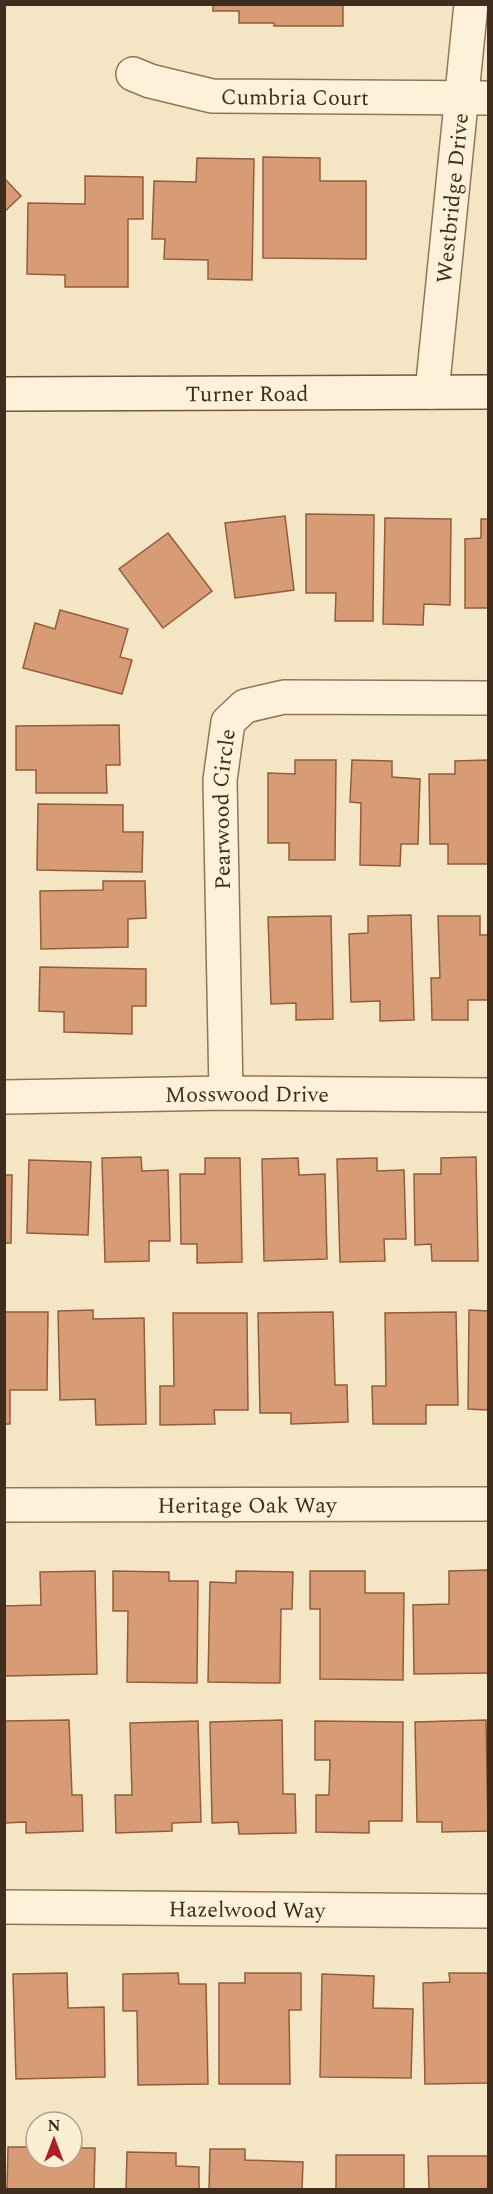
<svg xmlns="http://www.w3.org/2000/svg" width="493" height="2194" font-family="Spectral,serif">
	<style>
		.building { fill: #d79c75; stroke: #945c3a; stroke-width: 1.5 }
		.lines { fill: none; stroke-linecap: round; stroke-linejoin: round }
		.minor-casing { stroke: #927557; stroke-width: 36 }
		.secondary-casing { stroke: #74563a; stroke-width: 36 }
		.minor { stroke: #fdf1d9; stroke-width: 33 }
		.secondary { stroke: #fdf1d9; stroke-width: 33 }
		.labels { text-anchor: middle; stroke-width: 4.5; stroke-linejoin: round; paint-order: stroke }
		.street-label { font-size: 22px; fill: #402d1d; stroke: #faefd5 }
	</style>
	<rect width="100%" height="100%" fill="#f4e5c4"/>
	<g class="building">
		<path d="M213 4H343V26H274V23H239V11H213Z"/>
		<path d="M263 157 320 158V181H366V259L263 258Z"/>
		<path d="M197 158 254 159 252 280 208 279V260L164 259 165 239H152L154 181 196 182Z"/>
		<path d="M85 176 143 177V219H128V287H65V275L27 274 28 203 85 204Z"/>
		<path d="M4 178 21 196 4 212Z"/>
		<path d="M306 514 374 515 373 621H335L336 593H306Z"/>
		<path d="M285 516 294 590 235 598 225 523Z"/>
		<path d="M385 518 451 519 450 605 424 604 423 625 383 624Z"/>
		<path d="M481 519H488V608H465V539L481 538Z"/>
		<path d="M168 533 212 591 163 628 119 569Z"/>
		<path d="M60 610 128 629 120 657 132 660 122 694 23 668 35 623 55 629Z"/>
		<path d="M119 725 120 765H106L107 793H36V770H16V726Z"/>
		<path d="M295 760H336L335 860H289V843H268V773L295 774Z"/>
		<path d="M352 760 392 761V777L420 779 418 844H401L400 866 360 865 361 803 350 802Z"/>
		<path d="M488 760V864H448V844H430L429 774H455V761Z"/>
		<path d="M38 804 123 805V832H143L142 872 37 870Z"/>
		<path d="M103 881H145L146 918 128 919V947L41 949 40 891 103 890Z"/>
		<path d="M411 915 414 1020 380 1021V1001L351 1002 349 934 368 933V916Z"/>
		<path d="M331 916 333 1019 296 1020V1003L271 1004 268 917Z"/>
		<path d="M438 916H480V935H488V1000H468V1020H432L431 978H440Z"/>
		<path d="M40 967 146 969V1006H132V1034L64 1032V1012L39 1011Z"/>
		<path d="M141 1157 142 1171 168 1170 170 1241H149V1261L105 1262 102 1158Z"/>
		<path d="M476 1157 478 1261H432L431 1244 415 1245 414 1174H441V1158Z"/>
		<path d="M205 1158H240L242 1262 197 1263V1244H181L180 1174H205Z"/>
		<path d="M298 1158 299 1175 325 1174 327 1259 264 1261 262 1159Z"/>
		<path d="M377 1158V1171L404 1170 406 1239H384L385 1261 340 1262 337 1159Z"/>
		<path d="M29 1160 91 1162 88 1235 27 1233Z"/>
		<path d="M4 1175H12L11 1243H4Z"/>
		<path d="M93 1310V1319L144 1318 146 1424 96 1425 95 1399 60 1400 58 1311Z"/>
		<path d="M469 1310 488 1311V1410L468 1409Z"/>
		<path d="M5 1312H48L47 1390H10V1424H4Z"/>
		<path d="M333 1312 335 1385H347L348 1422 291 1424V1413H260L258 1313Z"/>
		<path d="M456 1312 458 1405H426V1424H373L372 1386H386L385 1313Z"/>
		<path d="M173 1313H247L248 1410H214L215 1424 160 1425V1386H174Z"/>
		<path d="M488 1570V1673L414 1674 413 1605 449 1604V1571Z"/>
		<path d="M95 1571 97 1674 5 1676 4 1606 41 1605 40 1572Z"/>
		<path d="M113 1571 169 1572V1581H198L197 1683 127 1682 128 1611H113Z"/>
		<path d="M236 1571 293 1572 292 1609H281L280 1683 208 1682 210 1582 236 1583Z"/>
		<path d="M310 1571H365V1593H404L403 1680 320 1679V1609H310Z"/>
		<path d="M69 1720 72 1795H82L83 1831 26 1833V1822L4 1823V1721Z"/>
		<path d="M282 1720 283 1794H295L296 1833 239 1834 238 1822 212 1823 210 1722Z"/>
		<path d="M486 1720 488 1831 442 1832V1822H417L415 1722Z"/>
		<path d="M198 1721 201 1822 172 1823V1831L116 1833 115 1795H132L130 1723Z"/>
		<path d="M315 1721 403 1722 402 1821H369V1833L316 1832V1795H329L330 1760H315Z"/>
		<path d="M67 1973 68 2008 104 2007 105 2077 16 2079 13 1974Z"/>
		<path d="M178 1973 179 1984H206L208 2084 138 2085 137 2011H123V1974Z"/>
		<path d="M245 1973H301V2010H289L290 2084H219V1983H245Z"/>
		<path d="M449 1973H488V2083L425 2084 423 1983 450 1982Z"/>
		<path d="M322 1974 374 1976 373 2008 413 2009 411 2078 320 2077Z"/>
		<path d="M8 2147H36V2158H72V2148H95L94 2190H7Z"/>
		<path d="M210 2149H245V2160L303 2162 302 2190H209Z"/>
		<path d="M127 2152 176 2153V2166L199 2167V2190H126Z"/>
		<rect x="336" y="2155" width="68" height="35"/>
		<path d="M428 2156H488V2190H429Z"/>
	</g>
	<g class="lines">
		<g class="minor-casing">
			<g id="minor">
				<path id="s1" d="M133 74 150 81 212 96 488 98"/>
				<path id="s2" d="M432 392 471 4"/>
				<path id="s3" d="M226 1093 220 780 228 722 245 706 284 697 488 698"/>
				<path id="s4" d="M4 1097 226 1093 488 1095"/>
				<path id="s5" d="M4 1505 488 1504"/>
				<path id="s6" d="M4 1907 488 1911"/>
			</g>
		</g>
		<g class="secondary-casing">
			<g id="secondary">
				<path id="s7" d="M4 394 488 392"/>
			</g>
		</g>
		<use href="#minor" class="minor"/>
		<use href="#secondary" class="secondary"/>
	</g>
	<g class="labels">
		<g class="street-label">
			<text dy="8" stroke="none"><textPath href="#s1" startOffset="165">Cumbria Court</textPath></text>
			<text dy="8" stroke="none"><textPath href="#s2" startOffset="195">Westbridge Drive</textPath></text>
			<text dy="8" stroke="none"><textPath href="#s7" startOffset="243">Turner Road</textPath></text>
			<text dy="8" stroke="none"><textPath href="#s3" startOffset="284">Pearwood Circle</textPath></text>
			<text dy="8" stroke="none"><textPath href="#s4" startOffset="243">Mosswood Drive</textPath></text>
			<text dy="8" stroke="none"><textPath href="#s5" startOffset="243">Heritage Oak Way</textPath></text>
			<text dy="8" stroke="none"><textPath href="#s6" startOffset="243">Hazelwood Way</textPath></text>
		</g>
	</g>
	<rect width="493" height="2194" fill="none" stroke="#402d1d" stroke-width="12"/>
	<g transform="translate(54 2140)"><circle r="28" fill="#faefd5" stroke="#b0a18b" stroke-width="1.5"/>
	<path d="M0-4.5L10 22L0 15L-10 22Z" fill="#a91f22"/>
	<text y="-9" font-size="16" font-weight="bold" text-anchor="middle" fill="#402d1d">N</text>
	</g>
</svg>
